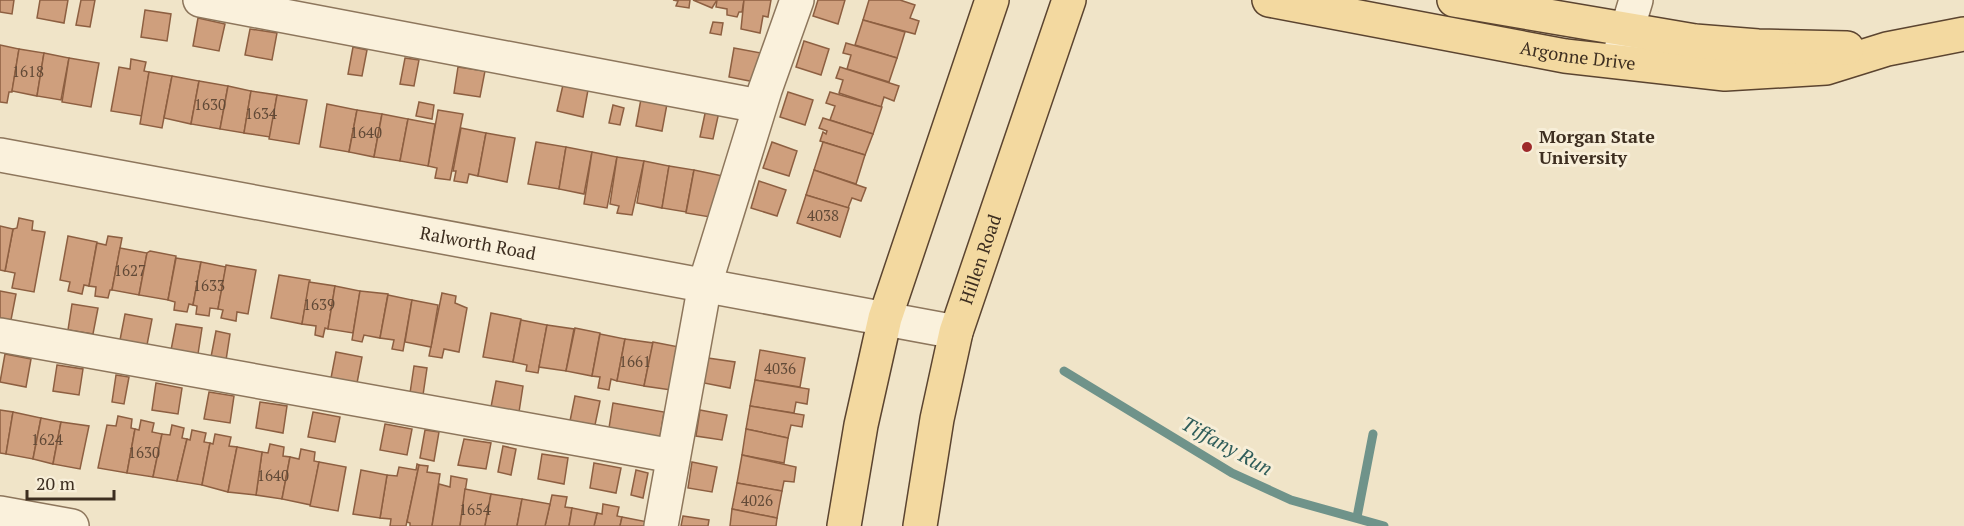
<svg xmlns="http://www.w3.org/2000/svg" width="1964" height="526" font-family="'PT Serif',serif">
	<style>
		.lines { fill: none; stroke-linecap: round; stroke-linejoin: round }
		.stream { stroke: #6f938a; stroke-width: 9 }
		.building { fill: #cf9f7d; stroke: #8d5f41; stroke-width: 1.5 }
		.minor-casing { stroke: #8d765c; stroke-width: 36 }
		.major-casing { stroke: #5b4430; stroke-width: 36 }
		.minor { stroke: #faf1dc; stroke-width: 33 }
		.major { stroke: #f3d9a0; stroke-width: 33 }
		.poi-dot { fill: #9e2a2b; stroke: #f7eed8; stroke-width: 2 }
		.labels { text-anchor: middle; stroke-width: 6; stroke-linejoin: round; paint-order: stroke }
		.number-label { font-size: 15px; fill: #624a37 }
		.street-label { font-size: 18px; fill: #3d2e20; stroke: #f7eed8 }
		.poi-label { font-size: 18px; font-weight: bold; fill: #3d2e20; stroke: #f7eed8; text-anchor: start }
		.water-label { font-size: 20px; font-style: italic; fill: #2f5d5a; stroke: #f7eed8 }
	</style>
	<rect width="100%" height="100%" fill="#f0e4c8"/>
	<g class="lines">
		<g class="stream">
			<path d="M1064 371 1232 473 1291 500 1384 526"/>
			<path d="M1357 517 1373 434"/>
		</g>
	</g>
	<g class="building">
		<path d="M0 0H14L12 14 0 12Z"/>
		<path d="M40 0H68L64 23 37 18Z"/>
		<path d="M81 0H95L90 27 76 25Z"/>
		<path d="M673 0H690L689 8 676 6 678 1Z"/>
		<path d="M693 0H717L712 8Z"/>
		<path d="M717 0H744L742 12H739L737 17 727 15V9L716 7Z"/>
		<path d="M744 0H771L768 17 763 16 760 33 741 29Z"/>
		<path d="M818 0H845L838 24 813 16Z"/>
		<path d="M869 0H900L915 5 910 18 919 21 915 34 863 20Z"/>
		<path d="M145 10 171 14 167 41 141 37Z"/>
		<path d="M198 18 225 24 219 51 193 46Z"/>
		<path d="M863 20 905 32 897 58 855 45Z"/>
		<path d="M713 22 723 23 721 35 710 33Z"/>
		<path d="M250 29 277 33 272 60 245 55Z"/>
		<path d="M804 41 829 49 821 75 796 67Z"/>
		<path d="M846 43 897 58 889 82 847 69 851 55 843 53Z"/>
		<path d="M0 45 19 49 12 92H9L7 103 0 102Z"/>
		<path d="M353 47 367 50 362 76 348 74Z"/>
		<path d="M734 48 761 53 755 82 729 77Z"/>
		<path d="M19 49 44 53 37 96 12 91Z"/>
		<path d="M44 53 69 58 61 100 37 96Z"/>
		<path d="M69 58 99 63 91 107 62 102Z"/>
		<path d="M405 58 419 60 414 86 400 84Z"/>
		<path d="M131 59 146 62 144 71 149 72 142 116 111 111 119 67 130 69Z"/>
		<path d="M458 67 485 71 480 97 454 93Z"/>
		<path d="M840 67 899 86 894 101 884 97 881 107 839 93 843 80 836 78Z"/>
		<path d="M149 72 172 76 162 128 140 124Z"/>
		<path d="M172 76 199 81 191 124 164 118Z"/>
		<path d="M199 81 228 86 220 129 191 124Z"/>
		<path d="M563 85 588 90 583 117 557 111Z"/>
		<path d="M228 86 251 91 244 133 220 129Z"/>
		<path d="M251 91 277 95 270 137 244 133Z"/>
		<path d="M788 92 813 100 805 125 780 117Z"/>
		<path d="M830 92 882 107 873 134 830 120 835 106 826 103Z"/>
		<path d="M277 95 307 100 299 144 269 139Z"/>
		<path d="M641 99 667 104 662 131 636 126Z"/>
		<path d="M419 102 434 105 432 119 416 116Z"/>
		<path d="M327 104 357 110 349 152 320 147Z"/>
		<path d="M613 105 624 108 620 125 609 123Z"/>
		<path d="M706 109 719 112 713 139 700 137Z"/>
		<path d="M357 110 382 114 374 157 349 152Z"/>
		<path d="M438 110 463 114 450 180 435 178 437 168 428 166Z"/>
		<path d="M382 114 408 119 400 161 374 157Z"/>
		<path d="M823 118 873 134 865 155 820 141 823 132 826 134 827 131 819 128Z"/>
		<path d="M408 119 435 124 428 166 400 161Z"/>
		<path d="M461 128 486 133 478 176 469 174 467 183 454 181 456 171H453Z"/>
		<path d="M486 133 515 138 507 182 478 176Z"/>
		<path d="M536 142 566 147 559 189 528 184Z"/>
		<path d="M772 142 797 151 789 176 763 168Z"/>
		<path d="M823 142 865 155 856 184 814 170Z"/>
		<path d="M566 147 592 152 584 194 559 189Z"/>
		<path d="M592 152 617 157 607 208 584 204Z"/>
		<path d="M617 157 644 161 632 215 617 213 619 206 610 204Z"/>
		<path d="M644 161 669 166 662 208 637 203Z"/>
		<path d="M669 166 694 170 686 212 662 208Z"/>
		<path d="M694 170 723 176 716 218 686 213Z"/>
		<path d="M814 170 866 188 861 201 852 198 848 208 806 195Z"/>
		<path d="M759 181 786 190 777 216 751 208Z"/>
		<path d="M806 195 849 208 840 237 797 223Z"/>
		<path d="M19 218 33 221 32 230 45 232 34 292 12 288 15 273 5 271 13 229 17 228Z"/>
		<path d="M0 226 13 229 5 271 0 270Z"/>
		<path d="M68 236 97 242 89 286 84 285 82 294 68 291 70 282 60 280Z"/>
		<path d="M108 236 122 238 112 290H110L108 298 95 296 96 287 89 286 97 243 106 245Z"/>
		<path d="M120 248 147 253 139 295 112 290Z"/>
		<path d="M150 251 176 256 168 300 139 295 147 253Z"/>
		<path d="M176 258 201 262 193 305 189 304 187 312 174 310 175 302 168 300Z"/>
		<path d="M201 262 226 267 218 309 210 308 209 316 196 314 197 306 193 305Z"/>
		<path d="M226 265 256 270 248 314 237 312 236 321 221 318 223 310 218 309Z"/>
		<path d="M279 275 310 280 302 324 271 318Z"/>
		<path d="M309 282 335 286 328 329 325 328 323 337 315 335 316 326 302 324Z"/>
		<path d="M335 286 360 291 353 333 328 329Z"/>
		<path d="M0 291 16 294 11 320 0 318Z"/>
		<path d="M360 291 388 294 380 338 364 335 362 342 352 340Z"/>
		<path d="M442 293 456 296 455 303 467 308 459 352 444 349 442 358 429 356Z"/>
		<path d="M388 295 412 300 403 351 392 349 394 340 380 338Z"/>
		<path d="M412 300 438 305 431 347 405 342Z"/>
		<path d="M72 304 98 308 93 334 68 330Z"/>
		<path d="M491 313 521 319 513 362 483 357Z"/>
		<path d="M125 314 152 319 147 345 120 340Z"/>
		<path d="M521 320 547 325 538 373 526 371 527 365 513 362Z"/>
		<path d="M176 324 202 328 198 354 171 350Z"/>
		<path d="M547 325 574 329 566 371 539 367Z"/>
		<path d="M575 328 600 333 592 376 566 371Z"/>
		<path d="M216 331 230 334 226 360 211 357Z"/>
		<path d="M600 334 625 339 617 381 611 379 609 390 598 388 600 377 592 376Z"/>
		<path d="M625 339 653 343 644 386 617 381Z"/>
		<path d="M653 342 679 347 671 390 644 386Z"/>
		<path d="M760 350 805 358 800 387 755 380Z"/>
		<path d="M336 352 362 357 357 383 331 378Z"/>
		<path d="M5 354 31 359 26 387 0 382Z"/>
		<path d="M708 358 735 362 730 388 704 383Z"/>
		<path d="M57 365 83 369 79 395 53 391Z"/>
		<path d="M414 366 427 368 423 395 410 393Z"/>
		<path d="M116 375 129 377 124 404 112 402Z"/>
		<path d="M755 380 809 389 807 404 796 402 794 413 750 406Z"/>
		<path d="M496 381 523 386 519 412 491 407Z"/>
		<path d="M156 383 182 388 178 414 152 410Z"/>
		<path d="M209 392 234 396 230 423 204 419Z"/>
		<path d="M575 396 600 401 595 425 570 421Z"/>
		<path d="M260 402 287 406 283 433 256 428Z"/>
		<path d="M613 403 664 412 660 437 609 428Z"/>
		<path d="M750 406 804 415 802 427 791 425 788 438 746 429Z"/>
		<path d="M0 410 13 412 6 454 0 453Z"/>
		<path d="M700 410 727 415 722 440 696 436Z"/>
		<path d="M13 412 41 418 33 459 6 454Z"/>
		<path d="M313 412 340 417 335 442 308 437Z"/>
		<path d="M118 416 132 419 131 428 135 429 127 473 98 468 107 425 116 426Z"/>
		<path d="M41 418 61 422 53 464 33 459Z"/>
		<path d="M141 420 154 423 152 432 162 434 153 477 127 473 135 429 139 430Z"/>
		<path d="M61 422 89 426 80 469 53 464Z"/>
		<path d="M385 424 412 429 407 455 380 450Z"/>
		<path d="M172 425 184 428 182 438 187 439 177 481 153 477 162 434 170 435Z"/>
		<path d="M746 429 788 438 784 463 742 455Z"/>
		<path d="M192 430 206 433 204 442 210 443 202 485 177 481 187 439 190 440Z"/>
		<path d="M425 430 439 432 434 461 420 458Z"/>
		<path d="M215 434 231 437 229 446 237 447 228 492 202 485 210 443 213 444Z"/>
		<path d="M464 439 491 443 486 469 458 465Z"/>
		<path d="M270 444 284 447 283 456 290 457 282 499 256 495 262 452 268 453Z"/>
		<path d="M503 446 516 449 511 475 498 472Z"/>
		<path d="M237 447 262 452 256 495 228 492Z"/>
		<path d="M301 449 315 452 314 461 319 462 311 505 282 499 290 457 299 459Z"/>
		<path d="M542 454 568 458 564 484 538 479Z"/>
		<path d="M742 455 796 467 794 482 784 481 782 491 737 483Z"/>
		<path d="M319 462 346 467 338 511 310 506Z"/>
		<path d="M692 462 717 467 712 492 688 488Z"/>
		<path d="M594 463 621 468 616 493 590 488Z"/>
		<path d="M417 464 419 465 406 526H390L391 519 380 518 387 475 397 476 399 467 416 470Z"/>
		<path d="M419 465 428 466 427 472 440 474 432 526H410V523L407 522Z"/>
		<path d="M361 470 387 475 380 518 353 514Z"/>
		<path d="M636 470 648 473 643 498 631 495Z"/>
		<path d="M451 476 467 479 460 526H432L439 484 450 487Z"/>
		<path d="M737 483 782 491 777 518 732 509Z"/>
		<path d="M465 489 491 494 485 526H460Z"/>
		<path d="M491 494 522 499 517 526H485Z"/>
		<path d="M552 495 567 497 565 507 572 508 569 526H545Z"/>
		<path d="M522 499 550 504 545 526H517Z"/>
		<path d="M603 504 619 507 617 516 622 517 620 526H594L597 513 602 514Z"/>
		<path d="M572 508 597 513 594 526H569Z"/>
		<path d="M732 509 777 518 776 526H730Z"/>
		<path d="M683 516 709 520 708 526H681Z"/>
		<path d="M622 517 653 523V526H620Z"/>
	</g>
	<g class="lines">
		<g class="minor-casing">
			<g id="minor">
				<path d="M200 0 759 106"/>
				<path d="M1619 56 1636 0"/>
				<path id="s1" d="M0 155 956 332"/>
				<path d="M0 335 673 456"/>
				<path d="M0 513 72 526"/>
				<path d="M661 526 705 284 765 90 797 0"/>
			</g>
		</g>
		<g class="major-casing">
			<g id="major">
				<path id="s2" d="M1269 0 1565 56 1725 74 1826 68 1887 49 1964 34"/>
				<path d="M1454 0 1695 41 1758 46 1847 48"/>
				<path d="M844 526 861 425 885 318 992 0"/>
				<path id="s3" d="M920 526 937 419 956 332 1069 0"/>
			</g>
		</g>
		<use href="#minor" class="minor"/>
		<use href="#major" class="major"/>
	</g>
	<circle class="poi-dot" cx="1527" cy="147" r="6"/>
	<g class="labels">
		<g class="number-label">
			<text x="28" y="77">1618</text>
			<text x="210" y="110">1630</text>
			<text x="261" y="119">1634</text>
			<text x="366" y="138">1640</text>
			<text x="823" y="221">4038</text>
			<text x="130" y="276">1627</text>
			<text x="209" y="291">1633</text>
			<text x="319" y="310">1639</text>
			<text x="635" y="367">1661</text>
			<text x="780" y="374">4036</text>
			<text x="47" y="445">1624</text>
			<text x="144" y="458">1630</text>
			<text x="273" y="481">1640</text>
			<text x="757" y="506">4026</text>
			<text x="475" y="515">1654</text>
		</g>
		<g class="street-label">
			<text dy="6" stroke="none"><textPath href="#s2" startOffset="314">Argonne Drive</textPath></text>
			<text dy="6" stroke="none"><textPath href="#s1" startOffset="486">Ralworth Road</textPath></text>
			<text dy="6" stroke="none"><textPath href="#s3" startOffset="274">Hillen Road</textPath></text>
		</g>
		<g class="poi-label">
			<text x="1539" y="143">Morgan State<tspan x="1539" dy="21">University</tspan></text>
		</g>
		<g class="water-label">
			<text transform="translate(1227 446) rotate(29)" y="7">Tiffany Run</text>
		</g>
	</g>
	<path d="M27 490v9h87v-9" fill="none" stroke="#3d2e20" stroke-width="3"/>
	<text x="36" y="490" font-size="18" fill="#3d2e20" stroke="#f7eed8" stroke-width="4.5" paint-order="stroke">20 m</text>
</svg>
